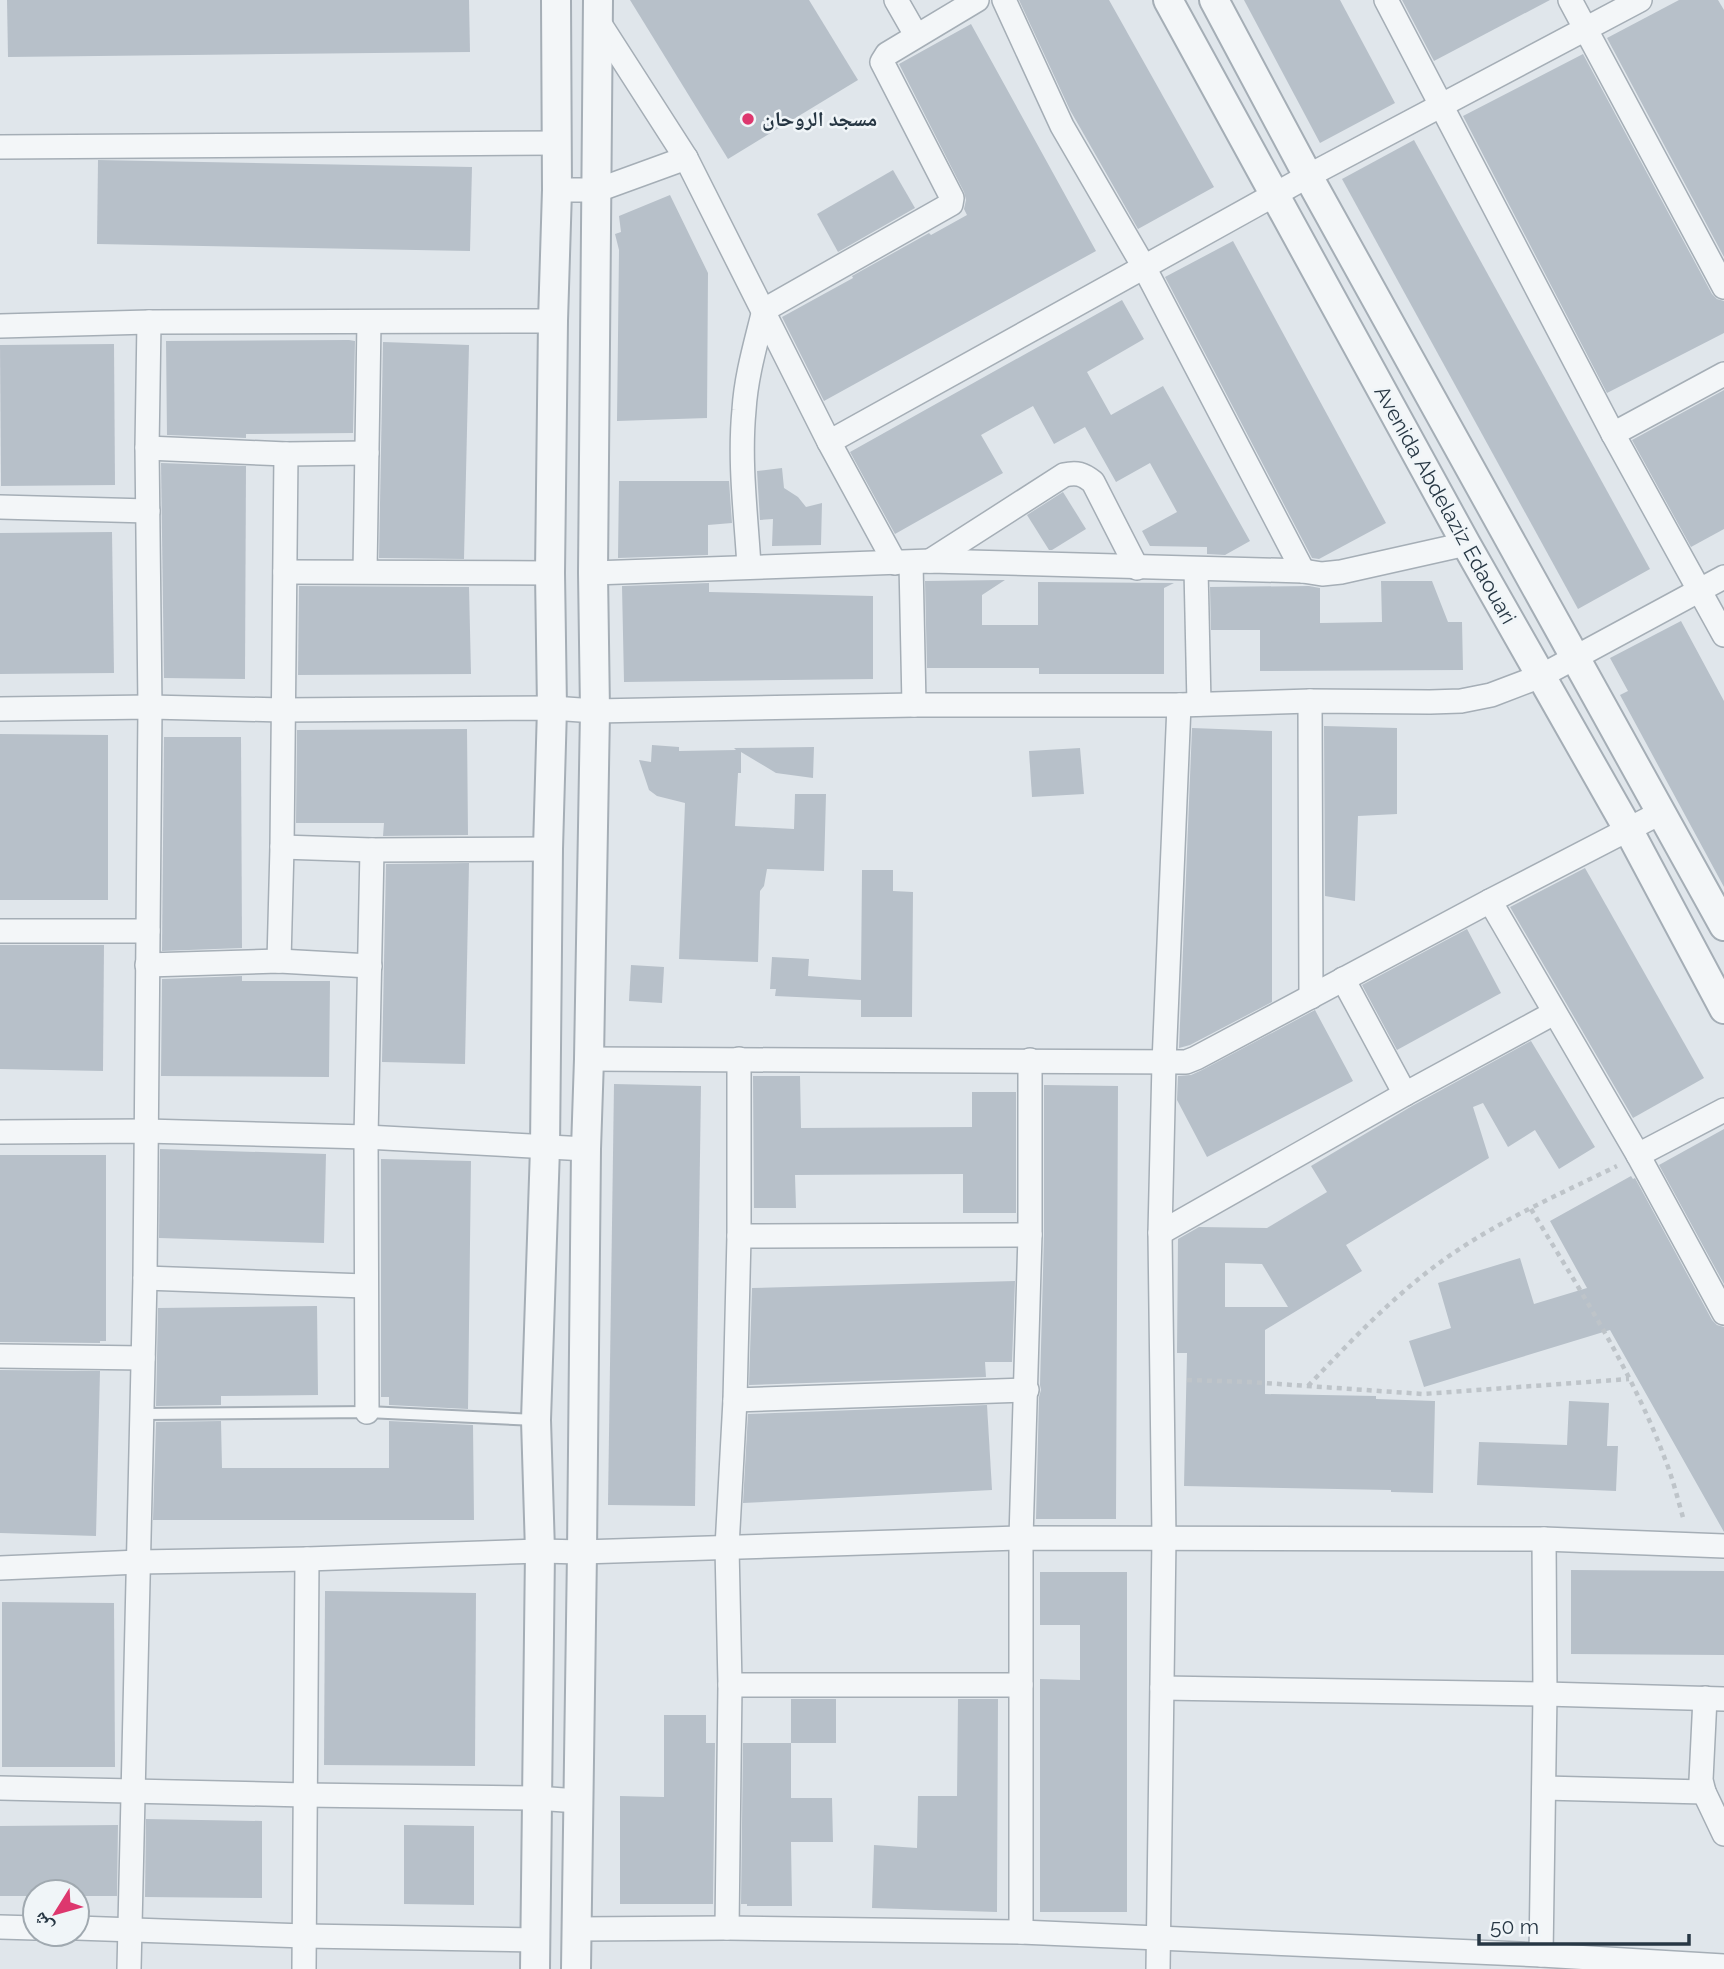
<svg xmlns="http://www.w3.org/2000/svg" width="1724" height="1969" font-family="Raleway,'Noto Naskh Arabic',sans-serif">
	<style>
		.building { fill: #b7c0c9; fill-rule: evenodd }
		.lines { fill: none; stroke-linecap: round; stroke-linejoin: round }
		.service-casing { stroke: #a5aeb6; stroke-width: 14 }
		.minor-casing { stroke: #a5aeb6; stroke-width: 26 }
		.tertiary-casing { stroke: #a5aeb6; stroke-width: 32 }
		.path { stroke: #bec4c9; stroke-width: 4.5; stroke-dasharray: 5 5; stroke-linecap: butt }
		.service { stroke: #f3f6f8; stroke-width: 10 }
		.minor { stroke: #f3f6f8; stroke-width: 23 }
		.tertiary { stroke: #f3f6f8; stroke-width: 28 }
		.poi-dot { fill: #dd376e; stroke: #f0f5f8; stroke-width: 2.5 }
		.labels { text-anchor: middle; stroke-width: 5; stroke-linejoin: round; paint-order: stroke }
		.poi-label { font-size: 21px; font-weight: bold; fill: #273744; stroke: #f0f5f8; text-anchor: start }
		.street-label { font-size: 21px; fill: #273744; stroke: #f0f5f8 }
	</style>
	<rect width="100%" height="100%" fill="#e0e6eb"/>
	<g class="building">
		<path d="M7 0H469L470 52 8 57Z"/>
		<path d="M630 0H809L858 80 728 159Z"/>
		<path d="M1019 0H1109L1214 187 1138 229 1070 110Z"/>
		<path d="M1244 0H1340L1395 103 1320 143Z"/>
		<path d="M1402 0H1550L1434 61Z"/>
		<path d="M1679 0H1718L1724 10V257L1607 38Z"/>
		<path d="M971 24 1096 251 824 401 782 317 853 278 852 276 929 233 931 235 967 215 964 209 966 200 964 192 899 64Z"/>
		<path d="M1583 54 1712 294 1717 299 1724 301V333L1607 393 1463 116Z"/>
		<path d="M1414 140 1650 569 1578 609 1342 179Z"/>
		<path d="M98 160 472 167 470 251 97 244Z"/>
		<path d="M893 170 915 208 838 252 817 214Z"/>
		<path d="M670 195 708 273 707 418 617 421 619 250 615 234 621 232 619 216Z"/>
		<path d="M1233 241 1386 523 1319 559 1312 558 1165 277Z"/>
		<path d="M1122 300 1144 339 1087 372 1111 415 1163 386 1250 541 1225 555 1207 554V547L1150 546 1142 531 1177 512 1150 463 1116 482 1085 427 1054 444 1033 406 981 435 1003 473 895 534 850 452Z"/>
		<path d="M349 340 355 341 353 433 246 434V438L167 435 166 341Z"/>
		<path d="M383 342 469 345 464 559 379 558Z"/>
		<path d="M114 344 115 485 1 486 0 345Z"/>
		<path d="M1724 390V529L1691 547 1632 440Z"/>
		<path d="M161 463 246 466 245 679 164 678Z"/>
		<path d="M782 468 784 488 798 497 806 507 822 503 821 545 772 546 773 519 760 520 757 471Z"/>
		<path d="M619 481H729L732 523 708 525V555L618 558Z"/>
		<path d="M1063 492 1086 529 1052 550H1049L1027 515Z"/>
		<path d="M112 532 114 673 0 674V533Z"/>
		<path d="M1005 580 982 595V625H1038V582L1174 583 1164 588V674H1039V668H927L925 581Z"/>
		<path d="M1381 581H1432L1448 622H1462L1463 670 1260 671V630H1211L1210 587 1309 586 1320 588V623L1382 622Z"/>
		<path d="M709 583V592L873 596V679L624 682 622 586Z"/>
		<path d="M299 586 469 587 471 674 298 675Z"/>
		<path d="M1681 621 1724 701V887L1620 695 1628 691 1610 658Z"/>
		<path d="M1324 726 1397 728V814L1358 816 1355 901 1325 896Z"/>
		<path d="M1192 728 1272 731V1002L1190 1045 1179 1048Z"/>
		<path d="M467 729 468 835 383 836 384 823H296L297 730Z"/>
		<path d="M0 734 108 735V900H0Z"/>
		<path d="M164 737H241L242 948 162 951Z"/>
		<path d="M652 745 679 747V751L736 750 734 748 814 747 813 778 776 773 741 752V773H738L735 826 794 829 795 794H826L824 871 767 869 764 886 760 891 758 962 679 959 685 803 657 796 649 790 639 760 651 762Z"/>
		<path d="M1080 748 1084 794 1032 797 1029 751Z"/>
		<path d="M469 863 465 1064 382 1062 386 864Z"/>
		<path d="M1585 868 1704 1078 1633 1118 1510 907Z"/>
		<path d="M862 870H893V891L913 892 912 1017H861V1000L775 996 776 989H770L772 957 809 959 808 976 861 980Z"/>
		<path d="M1467 929 1501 993 1397 1050 1362 985Z"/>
		<path d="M0 945H104L103 1071 0 1069Z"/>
		<path d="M631 965 664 967 662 1003 629 1001Z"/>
		<path d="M242 976V981H330L329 1077 161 1076 162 979Z"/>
		<path d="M1315 1010 1353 1081 1207 1157 1177 1100 1178 1076 1191 1075 1202 1070Z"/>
		<path d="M1531 1041 1595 1147 1559 1169 1535 1130 1508 1147 1483 1103 1473 1107 1489 1158 1346 1245 1362 1271 1265 1330V1394L1376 1396V1399L1435 1401 1433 1493 1391 1492V1490L1184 1486 1187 1353H1177L1178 1239 1199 1227 1267 1228 1327 1192 1311 1166 1412 1106ZM1225 1263 1262 1264 1288 1307H1225Z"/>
		<path d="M753 1076H800L801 1128 972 1127V1092H1016V1213H963V1174L795 1175 796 1208H754Z"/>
		<path d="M614 1084 701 1086 695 1506 608 1505Z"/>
		<path d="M1044 1085 1118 1086 1116 1519H1036L1039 1397 1041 1390 1040 1385 1044 1235Z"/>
		<path d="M1724 1129V1284L1659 1165Z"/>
		<path d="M160 1149 326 1154 324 1243 159 1238Z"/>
		<path d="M0 1155H106V1341H100V1343L0 1342Z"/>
		<path d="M381 1159 471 1161 468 1409 389 1405V1397H381Z"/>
		<path d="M1631 1176 1633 1179 1635 1178 1712 1320 1717 1325 1724 1327V1532L1610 1330 1424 1387 1409 1341 1451 1328 1438 1283 1520 1258 1534 1304 1587 1288 1550 1221Z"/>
		<path d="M1015 1281 1012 1362H985L986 1377 749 1385 752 1288Z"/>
		<path d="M317 1306 318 1395 221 1396V1405L156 1406 158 1308Z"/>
		<path d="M0 1370 100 1371 96 1536 0 1533Z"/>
		<path d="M1569 1401 1609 1403 1607 1446H1618L1616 1491 1477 1485 1479 1442 1567 1445Z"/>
		<path d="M987 1405 992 1490 743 1503 748 1414Z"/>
		<path d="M221 1421 222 1468H389V1421L473 1425 474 1520H153L156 1422Z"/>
		<path d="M1571 1570 1724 1571V1655L1571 1654Z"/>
		<path d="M1040 1572H1127V1912H1040V1679L1080 1680V1625H1040Z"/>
		<path d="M325 1591 476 1593 475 1766 324 1765Z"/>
		<path d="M2 1602 114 1603 115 1767H2Z"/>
		<rect x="791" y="1699" width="45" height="44"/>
		<path d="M958 1699H998L997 1912 872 1908 874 1845 917 1848 918 1796H957Z"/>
		<path d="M664 1715H706V1743H715L713 1904H620V1796L664 1797Z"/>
		<path d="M743 1743H791V1798H832L833 1842H791L792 1906H747V1904H741Z"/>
		<path d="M146 1819 262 1821V1898L145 1897Z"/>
		<path d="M118 1825 117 1896H77V1892H35V1896H0V1826Z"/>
		<path d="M404 1825 474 1826V1905L404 1904Z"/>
	</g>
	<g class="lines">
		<g class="service-casing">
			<path id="service" d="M143 1414 367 1412 536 1420"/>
		</g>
		<g class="minor-casing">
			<g id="minor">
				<path d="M896 0 916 35"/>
				<path d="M1004 0 1062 126 1144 267 1303 571"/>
				<path d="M1386 0 1613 434 1724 635"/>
				<path d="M1570 0 1724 287"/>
				<path d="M598 21 686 158 829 442 895 563"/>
				<path d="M0 147 557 143"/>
				<path d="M557 190H598L686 158"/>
				<path d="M0 326 149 322 553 321"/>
				<path d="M1613 434 1724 374"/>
				<path d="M829 442 1308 176 1640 0"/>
				<path d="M147 448 286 454 367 453"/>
				<path d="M0 507 148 511"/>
				<path d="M930 561 1064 475C1077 472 1083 474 1093 482L1137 568"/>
				<path d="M911 563 914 705"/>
				<path d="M749 566C746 515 739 462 744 410 746 376 756 343 764 310L951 204 952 198 882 62 887 54 977 0"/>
				<path d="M1196 569 1199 704"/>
				<path d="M365 571 369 322"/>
				<path d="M285 572 550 573"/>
				<path d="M593 573 930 561 1303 571 1322 574 1341 572 1466 544"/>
				<path d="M1310 701 1311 997"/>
				<path d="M0 709 150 707 282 710 552 708 595 711 914 705H1179L1310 701 1430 702 1461 701 1491 695 1541 676 1724 577"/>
				<path d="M282 847 372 850 548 849"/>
				<path d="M1490 901 1638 1155 1724 1313"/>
				<path d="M0 931H148"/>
				<path d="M279 961 282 847 286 454"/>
				<path d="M147 965 279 961 370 966"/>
				<path d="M1343 979 1405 1094"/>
				<path d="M589 1059 1186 1062 1196 1058 1490 901 1660 813"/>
				<path d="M0 1132 146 1131 366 1137 586 1149"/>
				<path d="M1638 1155 1724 1110"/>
				<path d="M1160 1233 1405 1094 1554 1013"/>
				<path d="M739 1236 1030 1235"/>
				<path d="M145 1278 365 1286"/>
				<path d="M0 1356 143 1358"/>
				<path d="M735 1400 1027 1390"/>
				<path d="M367 1412 366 1137 372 850"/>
				<path d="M0 1568 139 1562 307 1559 540 1551 582 1552 1021 1538 1544 1539 1724 1546"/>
				<path d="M730 1685H1021"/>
				<path d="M1162 1688 1545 1694 1724 1699"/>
				<path d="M1705 1698 1701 1780 1704 1792 1724 1834"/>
				<path d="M0 1788 305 1795 536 1798 578 1801"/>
				<path d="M1544 1788 1704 1792"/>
				<path d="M0 1927 35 1928"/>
				<path d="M77 1928 305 1936 536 1940"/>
				<path d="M727 1928 730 1685 727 1547 735 1400 739 1236V1059"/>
				<path d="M576 1929 727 1928 1021 1932 1541 1955 1724 1966"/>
				<path d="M1021 1932V1538L1030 1235V1060"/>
				<path d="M1541 1955 1545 1694 1544 1539"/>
				<path d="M129 1969 145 1278 150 707 147 448 149 322"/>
				<path d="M304 1969 307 1559"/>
				<path d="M1158 1969 1164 1538 1160 1233 1164 1063 1179 705"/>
			</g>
		</g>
		<g class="tertiary-casing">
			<g id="tertiary">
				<path d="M1168 0 1466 544 1628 829 1724 1009"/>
				<path d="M1214 0 1308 176 1724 926"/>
				<path d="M535 1969 540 1551 536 1420 545 1148 548 849 552 708 550 573 553 321 557 190 556 0"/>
				<path d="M576 1969 582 1552 586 1149 589 1059 595 711 593 573 598 0"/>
			</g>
		</g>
		<g class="path">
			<path d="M1531 1209C1579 1289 1632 1370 1665 1459 1673 1479 1678 1500 1684 1521"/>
			<path d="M1187 1380 1250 1382 1423 1394 1629 1379"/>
			<path d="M1308 1386C1350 1342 1392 1297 1442 1261 1496 1222 1558 1195 1617 1166"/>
		</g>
		<use href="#service" class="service"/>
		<use href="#minor" class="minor"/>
		<use href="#tertiary" class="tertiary"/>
	</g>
	<circle class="poi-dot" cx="748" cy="119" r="7"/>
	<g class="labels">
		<g class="poi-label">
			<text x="762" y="126">مسجد الروحان</text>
		</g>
		<g class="street-label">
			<text transform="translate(1445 505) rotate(61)" y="7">Avenida Abdelaziz Edaouari</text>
		</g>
	</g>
	<g transform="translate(56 1913) rotate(233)"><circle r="33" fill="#f0f5f8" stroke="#a0a9b0" stroke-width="2"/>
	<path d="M0-5L12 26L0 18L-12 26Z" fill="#dd376e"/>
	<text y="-10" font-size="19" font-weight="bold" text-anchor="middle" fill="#273744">ش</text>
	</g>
	<path d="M1479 1934v10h210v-10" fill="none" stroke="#273744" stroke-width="3.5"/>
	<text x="1490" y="1934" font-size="21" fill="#273744" stroke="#f0f5f8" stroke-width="5" paint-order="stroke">50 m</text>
</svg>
